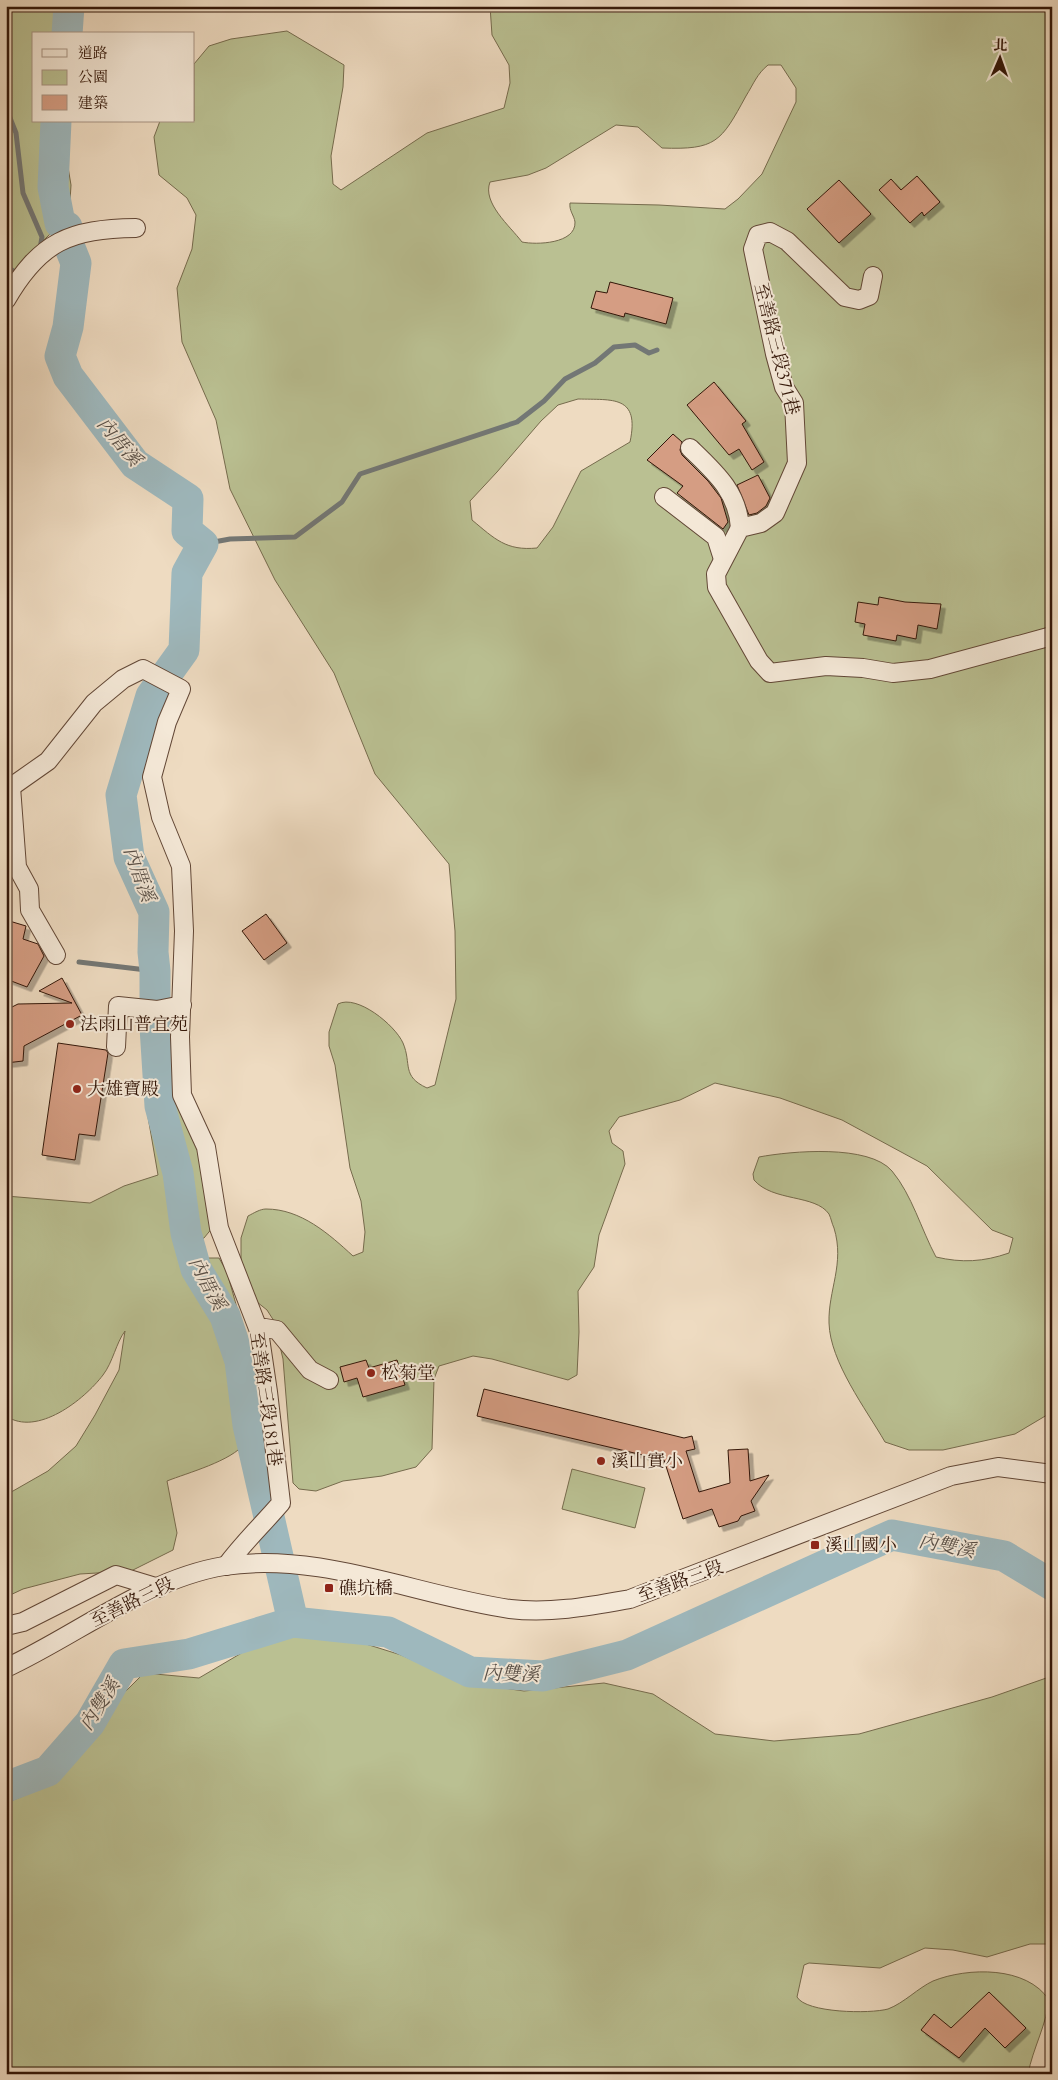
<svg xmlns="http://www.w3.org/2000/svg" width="1058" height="2080" font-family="Cardo,'Noto Serif TC',serif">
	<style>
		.green { fill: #bac092; stroke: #766b4d; fill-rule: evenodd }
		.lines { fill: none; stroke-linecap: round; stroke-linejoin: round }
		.stream { stroke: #737775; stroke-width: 5 }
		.river { stroke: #9eb8bd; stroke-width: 31 }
		.building { fill: #d59d83; stroke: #331608; filter: url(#shadow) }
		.minor-casing { stroke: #624736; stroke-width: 20 }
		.minor { stroke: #f4e8d7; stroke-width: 18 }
		.poi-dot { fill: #8f2418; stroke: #f4e8d7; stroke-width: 2 }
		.labels { text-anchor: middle; stroke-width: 4; stroke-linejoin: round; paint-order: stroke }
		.street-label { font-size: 18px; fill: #331608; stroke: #f4e8d7 }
		.poi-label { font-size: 18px; fill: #331608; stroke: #f4e8d7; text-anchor: start }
		.water-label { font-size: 19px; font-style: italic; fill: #584f47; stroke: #f4e8d7 }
	</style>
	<defs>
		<filter id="shadow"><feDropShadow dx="4.5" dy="4.5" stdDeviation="0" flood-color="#0004"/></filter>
	</defs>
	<rect width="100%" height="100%" fill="#eedbc1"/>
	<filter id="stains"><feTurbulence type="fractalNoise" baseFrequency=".004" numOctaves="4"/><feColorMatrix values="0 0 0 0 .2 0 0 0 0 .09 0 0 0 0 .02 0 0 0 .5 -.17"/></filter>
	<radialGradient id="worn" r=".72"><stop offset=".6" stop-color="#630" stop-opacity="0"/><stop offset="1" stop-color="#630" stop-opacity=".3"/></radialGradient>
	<g class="green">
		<path d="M6 6H84L78 34H34V121H64L62 131 71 185 69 218C44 237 24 260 6 287Z"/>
		<path d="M490 6H1052V1412L1015 1434 943 1450H909L885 1442C866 1409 830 1362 829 1323 828 1290 845 1264 834 1228 832 1224 831 1218 829 1214 815 1194 773 1202 754 1180L753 1174 759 1157C791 1151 869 1144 892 1171 912 1195 921 1229 936 1257 962 1263 983 1262 1009 1253L1013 1238 992 1230 927 1166 842 1120 780 1098 715 1083 680 1100 619 1117 609 1131 612 1143 623 1151 625 1164 599 1235 594 1267 578 1291 579 1332 577 1375 568 1380 492 1359 473 1356 439 1366 434 1379 432 1449 416 1467 382 1476 343 1481 316 1491 299 1489 293 1483 283 1359 274 1321 267 1310 252 1298 241 1261V1238L248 1216C254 1213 260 1209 266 1209 301 1209 329 1234 353 1256L363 1252 365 1232 361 1201 350 1168 335 1065 329 1046V1032L338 1004C357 994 395 1025 403 1043 412 1064 401 1076 427 1088L435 1085 456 999 455 931 449 864 375 774 334 673 275 580 230 489 216 420 182 342 177 288 192 249 196 215 187 198 159 175 154 137 160 121H194V64L209 46 231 39 287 31 344 65 343 87 331 156 333 184 341 190 427 133 504 108 510 83 509 65 492 35ZM768 65H781L796 88V102L762 174 738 199 725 209 659 205 570 203C569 211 574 215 575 222 576 244 536 245 522 242 510 226 482 203 490 182L528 175 546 168 616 125 638 127 662 148C716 150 721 142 746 96 754 83 757 74 768 65ZM578 399C613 400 640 395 630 442L581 471 553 527 537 548C506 551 495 539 472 520L470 501 497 472 541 421 558 405Z"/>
		<path d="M152 1049 162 1050 173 1058 199 1148 213 1227 204 1238 183 1247 179 1255 180 1263 205 1258H219L227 1272C237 1310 270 1410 245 1443 232 1461 187 1473 167 1481L177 1533 173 1550 131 1571 80 1574 23 1589 6 1597V1495L48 1471 76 1446 95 1415 119 1370 125 1331C116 1343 113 1362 103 1375 84 1400 37 1437 6 1416V1196L90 1203 124 1186 158 1175 148 1117Z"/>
		<path d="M572 1469 645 1488 635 1528 562 1509Z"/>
		<path d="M288 1635 350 1639 401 1655 463 1682 524 1691 604 1683 653 1694 715 1734 774 1741 859 1734 992 1697 1052 1676V1944H1030L987 1957 953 1950 925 1948 880 1968 809 1963 804 1965 797 1997C806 2013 870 2014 888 2009 904 2003 918 1988 933 1981 968 1967 1027 1966 1049 2000 1046 2026 1033 2048 1028 2074H6V1803L35 1791 72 1761 104 1727 118 1699 144 1673 199 1678 245 1651Z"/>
	</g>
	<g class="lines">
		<g class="stream">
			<path d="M6 108 16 133 23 193 42 237 40 249"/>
			<path d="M6 267 19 274"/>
			<path d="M203 544 230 539 295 537 342 502 360 474 517 422 544 401 565 379 595 363 614 347 635 345 649 353 657 350"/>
			<path d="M79 962 155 971"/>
		</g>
		<g class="river">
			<path d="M67 34 69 6"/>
			<path d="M56 121 53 187 60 223 67 227"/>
			<path d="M70 248 76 263 68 327 60 356 68 376 135 464 188 499 187 531 203 544 187 573 184 650 151 696 121 795 129 857 154 912 153 952 155 971V1027L160 1106 178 1173 186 1233 196 1269 225 1316 240 1361 248 1425 293 1622"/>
			<path d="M6 1787 48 1771 90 1723 124 1664 189 1654 293 1622 388 1632 470 1672 543 1676 627 1655 892 1535 1004 1556 1052 1585"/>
		</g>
	</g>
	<g class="building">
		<path d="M917 176 940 202 924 216 922 212 910 223 879 190 891 179 901 190Z"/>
		<path d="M839 180 871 214 839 243 807 209Z"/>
		<path d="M610 282 673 298 666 324 625 313 624 317 591 308 596 291 607 293Z"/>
		<path d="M714 382 746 421 742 424 764 462 752 470 739 449 729 455 687 405Z"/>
		<path d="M673 434 682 442 680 450 682 455 708 481 721 498 728 522 723 529 677 493 683 486 647 460Z"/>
		<path d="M758 475 770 498 766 506 757 513 749 515 737 485Z"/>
		<path d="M879 597 905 602 941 604 937 629 918 625 916 639 897 635 896 641 863 635 865 624 855 622 858 602 878 605Z"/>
		<path d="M266 914 287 943 264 960 242 931Z"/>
		<path d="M6 920 26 926 23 939 38 944 44 956 27 987 6 979Z"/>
		<path d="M62 978 82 1015 24 1046 23 1061 6 1063V1010L18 1004 72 1003 39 991Z"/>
		<path d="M58 1043 106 1050 108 1053 95 1136 79 1134 75 1160 42 1155Z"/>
		<path d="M366 1360 369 1368 397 1360 405 1385 363 1397 357 1378 344 1382 340 1367Z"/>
		<path d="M484 1389 684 1438 692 1436 695 1449 686 1451 699 1492 730 1483 728 1450 748 1449 750 1481 769 1475 751 1501 755 1511 741 1516 738 1521 719 1527 712 1509 683 1519 664 1460 477 1416Z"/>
		<path d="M989 1992 1026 2028 1005 2048 985 2028 959 2058 921 2030 934 2014 951 2028Z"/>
	</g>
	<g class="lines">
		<g class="minor-casing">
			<g id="minor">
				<path d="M873 276 869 296 859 300 845 297 787 241 770 232 758 235 753 249 775 354 784 387 794 403 797 463 775 513 761 523 740 528 716 574 717 587 759 661 770 673 826 666 863 668 893 673 930 669 1052 636"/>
				<path d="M6 300C40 241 70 229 136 228"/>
				<path d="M690 448C715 472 738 492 740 528"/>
				<path d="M664 497 716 537 723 559"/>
				<path d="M11 787 17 867 29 889 30 910 56 955"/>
				<path d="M6 794 11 787 48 761 94 703 123 679 143 669 181 689 167 722 152 777 161 817 181 866 184 931 180 1037 182 1095 206 1147 219 1228 259 1331 268 1392 281 1503C263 1524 243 1543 226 1566"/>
				<path d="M116 1047 118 1006 157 1010 182 1005"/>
				<path d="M259 1331 265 1328 277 1330 310 1370 329 1380"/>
				<path d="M6 1626 23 1622 116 1575 159 1588"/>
				<path d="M6 1668C77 1635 146 1579 224 1566 319 1551 418 1596 510 1609 550 1614 591 1606 630 1599L951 1476 998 1467 1052 1474"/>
			</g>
		</g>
		<use href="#minor" class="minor"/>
	</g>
	<g class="poi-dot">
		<circle cx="70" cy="1024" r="5"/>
		<circle cx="77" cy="1089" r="5"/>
		<circle cx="371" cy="1373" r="5"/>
		<circle cx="601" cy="1461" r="5"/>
		<rect x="810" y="1540" width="10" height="10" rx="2.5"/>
		<rect x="324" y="1583" width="10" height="10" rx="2.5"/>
	</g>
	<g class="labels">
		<g class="street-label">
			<text transform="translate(777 349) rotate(76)" y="6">至善路三段371巷</text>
			<text transform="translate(266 1399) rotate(82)" y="6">至善路三段181巷</text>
			<text transform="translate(680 1581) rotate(-20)" y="6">至善路三段</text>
			<text transform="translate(132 1602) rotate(-26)" y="6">至善路三段</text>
		</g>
		<g class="poi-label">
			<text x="80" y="1030">法雨山普宜苑</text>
			<text x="87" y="1095">大雄寶殿</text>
			<text x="381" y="1379">松菊堂</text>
			<text x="611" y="1467">溪山實小</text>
			<text x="825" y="1551">溪山國小</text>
			<text x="339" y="1594">礁坑橋</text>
		</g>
		<g class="water-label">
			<text transform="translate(120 441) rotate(50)" y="7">內厝溪</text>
			<text transform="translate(140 874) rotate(70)" y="7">內厝溪</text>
			<text transform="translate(208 1283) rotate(62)" y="7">內厝溪</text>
			<text transform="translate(947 1545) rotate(11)" y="7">內雙溪</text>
			<text transform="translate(511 1673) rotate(2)" y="7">內雙溪</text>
			<text transform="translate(99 1704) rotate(-57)" y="7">內雙溪</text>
		</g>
	</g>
	<rect width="1058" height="2080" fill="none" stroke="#eedbc1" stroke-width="25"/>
	<rect x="8" y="8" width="1043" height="2065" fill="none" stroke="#331608" stroke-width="2.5"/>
	<rect x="12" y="12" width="1033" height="2055" fill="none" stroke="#331608"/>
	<rect x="32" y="32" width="162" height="90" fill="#f4e8d7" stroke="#a79484"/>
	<rect x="42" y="49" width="25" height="8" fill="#f4e8d7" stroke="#a79484"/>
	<text x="78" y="58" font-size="15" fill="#331608">道路</text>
	<rect x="42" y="70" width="25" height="15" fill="#bac092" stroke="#a79484"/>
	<text x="78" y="82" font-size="15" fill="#331608">公園</text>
	<rect x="42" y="95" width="25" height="15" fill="#d59d83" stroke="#a79484"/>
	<text x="78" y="108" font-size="15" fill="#331608">建築</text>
	<g transform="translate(1000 58) rotate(2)" stroke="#f4e8d7" stroke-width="4" paint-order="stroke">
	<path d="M0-4L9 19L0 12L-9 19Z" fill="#331608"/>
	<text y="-8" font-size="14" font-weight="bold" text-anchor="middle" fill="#331608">北</text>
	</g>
	<rect width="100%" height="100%" filter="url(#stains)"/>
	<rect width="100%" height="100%" fill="url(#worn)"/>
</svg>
